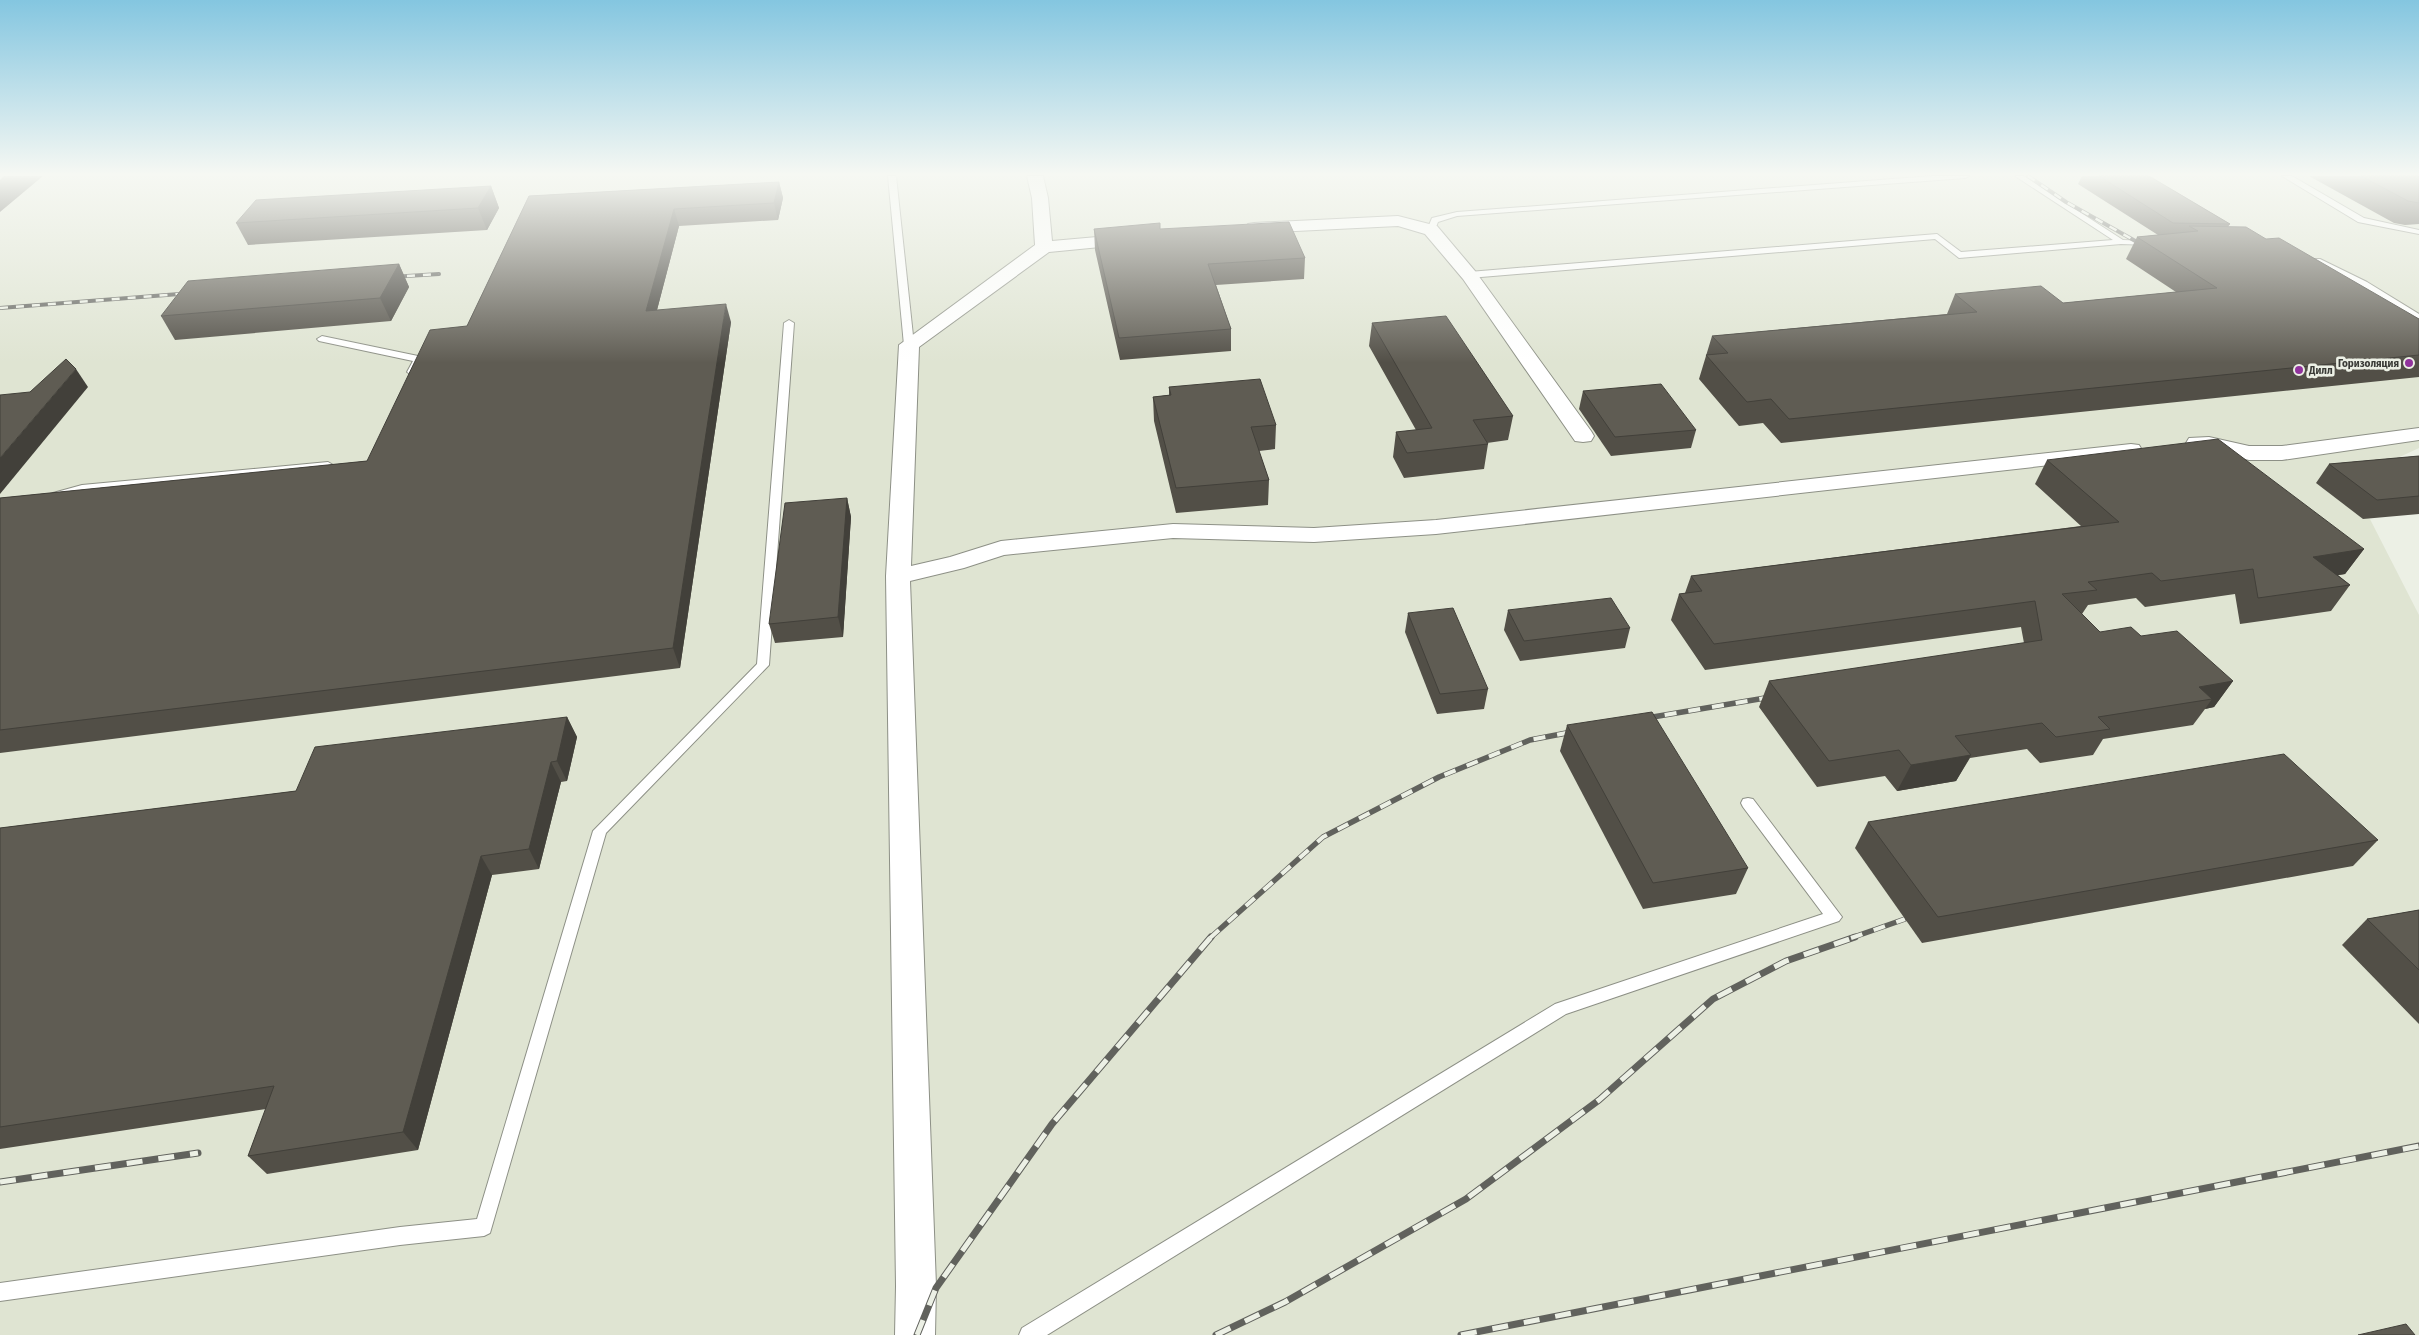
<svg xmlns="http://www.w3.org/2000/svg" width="2419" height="1335" font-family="'Fira Sans Condensed',sans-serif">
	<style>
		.built { fill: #dfe4d2 }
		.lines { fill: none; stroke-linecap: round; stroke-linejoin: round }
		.service-casing { stroke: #8d9086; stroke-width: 2 }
		.minor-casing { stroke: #8d9086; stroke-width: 2 }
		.service { fill: #fff; fill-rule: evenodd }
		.minor { fill: #fff; fill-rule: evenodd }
		.rail-far2-casing { stroke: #61625d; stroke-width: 4 }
		.rail-far1-casing { stroke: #61625d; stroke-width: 5.5 }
		.rail-casing { stroke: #61625d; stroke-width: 7 }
		.rail-far2 { stroke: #ecf0e5; stroke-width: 2.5; stroke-dasharray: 8; stroke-linecap: butt }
		.rail-far1 { stroke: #ecf0e5; stroke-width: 4; stroke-dasharray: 12; stroke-linecap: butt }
		.rail { stroke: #ecf0e5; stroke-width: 5; stroke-dasharray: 16; stroke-linecap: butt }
		.wall { fill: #524f47 }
		.shaded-wall { fill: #42403a }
		.building { fill: #5f5c53; stroke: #42403a }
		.poi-dot { fill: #91339d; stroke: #ecf0e5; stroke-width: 2 }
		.labels { text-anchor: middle; stroke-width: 5; stroke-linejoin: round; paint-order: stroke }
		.far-poi-label { font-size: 11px; font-weight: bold; fill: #3a3b37; stroke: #ecf0e5; text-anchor: end }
	</style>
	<rect width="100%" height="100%" fill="#ecf0e5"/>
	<path class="built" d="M0 176H2372L2419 202V448L2350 480 2419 615V1335H0Z"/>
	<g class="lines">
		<g class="service-casing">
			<g id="service">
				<path d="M888 176H896L914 345 909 348 904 345Z"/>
				<path d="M1932 176H1969L1965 178 1457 216 1438 222 1434 232 1427 230 1432 218 1457 212Z"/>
				<path d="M2015 176H2024L2123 240 2150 241 2154 243 2150 245 2121 244 1959 258 1935 239 1469 278 1465 275 1469 272 1937 234 1961 252 2113 240Z"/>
				<path d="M2282 176H2292L2364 218 2419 230V234L2358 222Z"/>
				<path d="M2314 259H2320L2367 282 2419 314V321L2361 286 2314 263Z"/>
				<path d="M789 320 794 323 769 665 606 833 490 1233 484 1236 400 1245 0 1301V1283L400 1227 477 1219 593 831 757 664 784 323Z"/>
				<path d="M322 336 418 356 423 359 417 372 412 375 407 372 413 361 319 341 317 339Z"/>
				<path d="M328 462 333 465 332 467 83 491 57 498 52 495 53 493 82 485Z"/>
				<path d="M1748 798 1753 799 1839 913 1842 917 1839 921 1566 1014 1047 1335H1019L1022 1328 1555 1004 1823 914 1743 807 1741 803 1743 799Z"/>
			</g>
		</g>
		<g class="minor-casing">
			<g id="minor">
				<path d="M1027 176H1043L1048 198 1052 241 1131 234 1137 235 1140 239 1137 243 1131 244 1049 252 919 347 911 566 950 557 1001 541 1173 524 1314 528 1436 520 2131 444 2139 445 2142 450 2139 455 2131 456 1436 534 1314 542 1173 538 1004 555 964 568 910 581 936 1286 935 1335H895L896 1286 886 576 899 345 1035 245 1032 198Z"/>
				<path d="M1398 216 1437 226 1475 271 1591 431 1594 436 1591 441 1583 442 1575 441 1463 279 1425 234 1398 226 1254 233 1248 232 1246 228 1248 224 1254 223Z"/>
				<path d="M2419 428V440L2282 460H2249L2209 449 2189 448 2186 443 2189 438 2209 437 2249 446H2282Z"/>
			</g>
		</g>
		<use href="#service" class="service"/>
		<use href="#minor" class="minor"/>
		<g class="rail-far2-casing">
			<g id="rail-far2">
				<path d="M2028 176 2066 202 2146 247"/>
				<path d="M391 277 439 274"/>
				<path d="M0 308 192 293"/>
			</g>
		</g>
		<g class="rail-far1-casing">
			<g id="rail-far1">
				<path d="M1641 719 1777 696"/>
				<path d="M1210 938 1323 837 1439 777 1530 740 1577 731"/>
				<path d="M1851 938 1905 919"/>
			</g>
		</g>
		<g class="rail-casing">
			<g id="rail">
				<path d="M0 1182 198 1153"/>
				<path d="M917 1335 936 1288 1052 1124 1211 937"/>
				<path d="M1216 1335 1285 1302 1466 1199 1599 1100 1713 999 1786 961 1855 937"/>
				<path d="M1461 1335 2419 1146"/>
			</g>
		</g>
		<use href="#rail-far2" class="rail-far2"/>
		<use href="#rail-far1" class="rail-far1"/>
		<use href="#rail" class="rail"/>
	</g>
	<g class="wall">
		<path d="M2082 176H2149L2230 224 2228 227 2266 239 2419 319V377L1781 443 1763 423 1739 426 1699 379 1712 336 1947 314 1955 294 2063 303 2176 292 2126 259 2137 237 2158 235 2078 184Z"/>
		<path d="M2309 176H2419V224L2405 225 2394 223Z"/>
		<path d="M779 182 783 198 778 220 679 226 657 310 731 322 680 668 0 753V498L367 461 467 326 529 196Z"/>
		<path d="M491 186 499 208 487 230 248 245 236 223Z"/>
		<path d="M1094 229H1160L1305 258 1304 279 1216 285 1231 329V351L1120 360 1095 250Z"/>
		<path d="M399 264 409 287 391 321 175 340 161 316Z"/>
		<path d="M1372 323 1513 416 1508 440 1487 443 1488 444 1484 469 1404 478 1393 457 1396 432 1416 430 1369 346Z"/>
		<path d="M1169 387 1276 425 1275 449 1259 451 1269 480 1268 505 1176 513 1154 421 1153 397 1169 395Z"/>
		<path d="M1583 391 1696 430 1691 448 1611 456 1579 409Z"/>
		<path d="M2419 456V514L2363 519 2316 483 2329 464Z"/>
		<path d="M2047 460 2364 549 2345 574 2338 575 2350 585 2331 611 2240 624 2235 594 2145 607 2136 598 2088 605 2082 614 2100 632 2141 636 2233 681 2214 707 2205 709 2193 725 2103 739 2093 755 2040 763 2027 749 1970 758 1956 781 1897 791 1885 776 1817 787 1759 707 1769 681 2024 643 2021 627 1705 670 1671 620 1679 594 1685 593 1691 576 2081 526 2035 484Z"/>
		<path d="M847 498 851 517 843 637 775 643 769 624Z"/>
		<path d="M1508 610 1630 628 1625 648 1520 661 1504 630Z"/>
		<path d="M1408 613 1488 689 1484 709 1437 714 1405 632Z"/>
		<path d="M567 717 577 737 567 781 561 782 539 869 492 875 418 1150 267 1174 248 1156 266 1109 0 1149V828L296 791Z"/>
		<path d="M1567 725 1748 868 1736 894 1643 909 1560 751Z"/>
		<path d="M1868 822 2378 840 2353 866 1922 943 1855 848Z"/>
		<path d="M2419 910V1024L2342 945 2367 919Z"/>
	</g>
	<g class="shaded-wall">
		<path d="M4 176H43L0 212V180Z"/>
		<path d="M779 182 783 198 778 220 774 203Z"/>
		<path d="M491 186 499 208 487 230 478 208Z"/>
		<path d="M674 209 679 226 652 329 646 311Z"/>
		<path d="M399 264 409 287 391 321 380 298Z"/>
		<path d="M726 304 731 322 680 668 673 648Z"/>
		<path d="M76 369 88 387 0 494V458Z"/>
		<path d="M847 498 851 517 843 637 838 617Z"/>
		<path d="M2364 549 2345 574 2295 582 2313 557Z"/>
		<path d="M2233 681 2214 707 2205 709 2212 699 2199 687Z"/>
		<path d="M567 717 577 737 567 781 557 761Z"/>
		<path d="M1971 755 1956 781 1897 791 1911 765Z"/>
		<path d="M551 762 561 782 539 869 529 849Z"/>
		<path d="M481 856 492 875 418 1150 403 1132Z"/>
	</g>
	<g class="building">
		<path d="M2099 176H2149L2230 224 2173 223Z"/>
		<path d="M2361 176H2419V203L2408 201Z"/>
		<path d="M779 182 774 203 674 209 646 311 726 304 673 648 0 730V498L367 461 430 330 467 326 529 196Z"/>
		<path d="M491 186 478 208 236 223 256 200Z"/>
		<path d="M1289 222 1305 258 1208 264 1231 329 1119 338 1094 229 1160 223V229Z"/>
		<path d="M2189 226 2246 227 2266 239 2279 238 2419 319V355L1789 419 1771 399 1747 402 1706 355 1728 353 1712 336 1977 312 1955 294 2041 286 2063 303 2217 288 2137 237 2198 231Z"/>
		<path d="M399 264 380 298 161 316 188 281Z"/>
		<path d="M1446 316 1513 416 1473 420 1488 444 1407 453 1396 432 1432 428 1372 323Z"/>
		<path d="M66 359 76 369 0 458V395L30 392Z"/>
		<path d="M1260 379 1276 425 1251 427 1269 480 1176 488 1153 397 1171 395 1169 387Z"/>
		<path d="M1661 384 1696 430 1615 437 1583 391Z"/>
		<path d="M2218 439 2364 549 2313 557 2350 585 2258 598 2253 569 2161 581 2152 573 2088 582 2097 590 2062 594 2100 632 2131 627 2141 636 2177 631 2233 681 2199 687 2212 699 2098 717 2110 729 2056 737 2042 723 1955 736 1971 755 1911 765 1899 750 1829 761 1769 681 2042 640 2035 601 1714 644 1679 594 1702 591 1691 576 2119 522 2047 460Z"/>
		<path d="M2419 456V496L2377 500 2329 464Z"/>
		<path d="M847 498 838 617 769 624 785 503Z"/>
		<path d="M1611 598 1630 628 1524 641 1508 610Z"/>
		<path d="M1453 608 1488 689 1440 694 1408 613Z"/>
		<path d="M1652 712 1748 868 1653 883 1567 725Z"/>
		<path d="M567 717 557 761 551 762 529 849 481 856 403 1132 248 1156 274 1086 0 1127V828L296 791 315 747Z"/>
		<path d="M2284 754 2378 840 1938 917 1868 822Z"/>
		<path d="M2419 910V970L2367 919Z"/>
		<path d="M2406 1324 2415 1335H2358Z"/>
	</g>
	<linearGradient id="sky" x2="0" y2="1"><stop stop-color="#84c6e0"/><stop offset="0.48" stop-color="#f6f8f3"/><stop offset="1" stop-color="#f6f8f3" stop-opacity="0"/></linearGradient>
	<rect width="2419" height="363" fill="url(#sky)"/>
	<g class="poi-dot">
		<circle cx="2409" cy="363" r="5"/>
		<circle cx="2299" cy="370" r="5"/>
	</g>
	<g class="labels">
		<g class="far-poi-label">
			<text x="2399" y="367">Горизоляция</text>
			<text x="2309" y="374" text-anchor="start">Дилл</text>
		</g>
	</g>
</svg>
